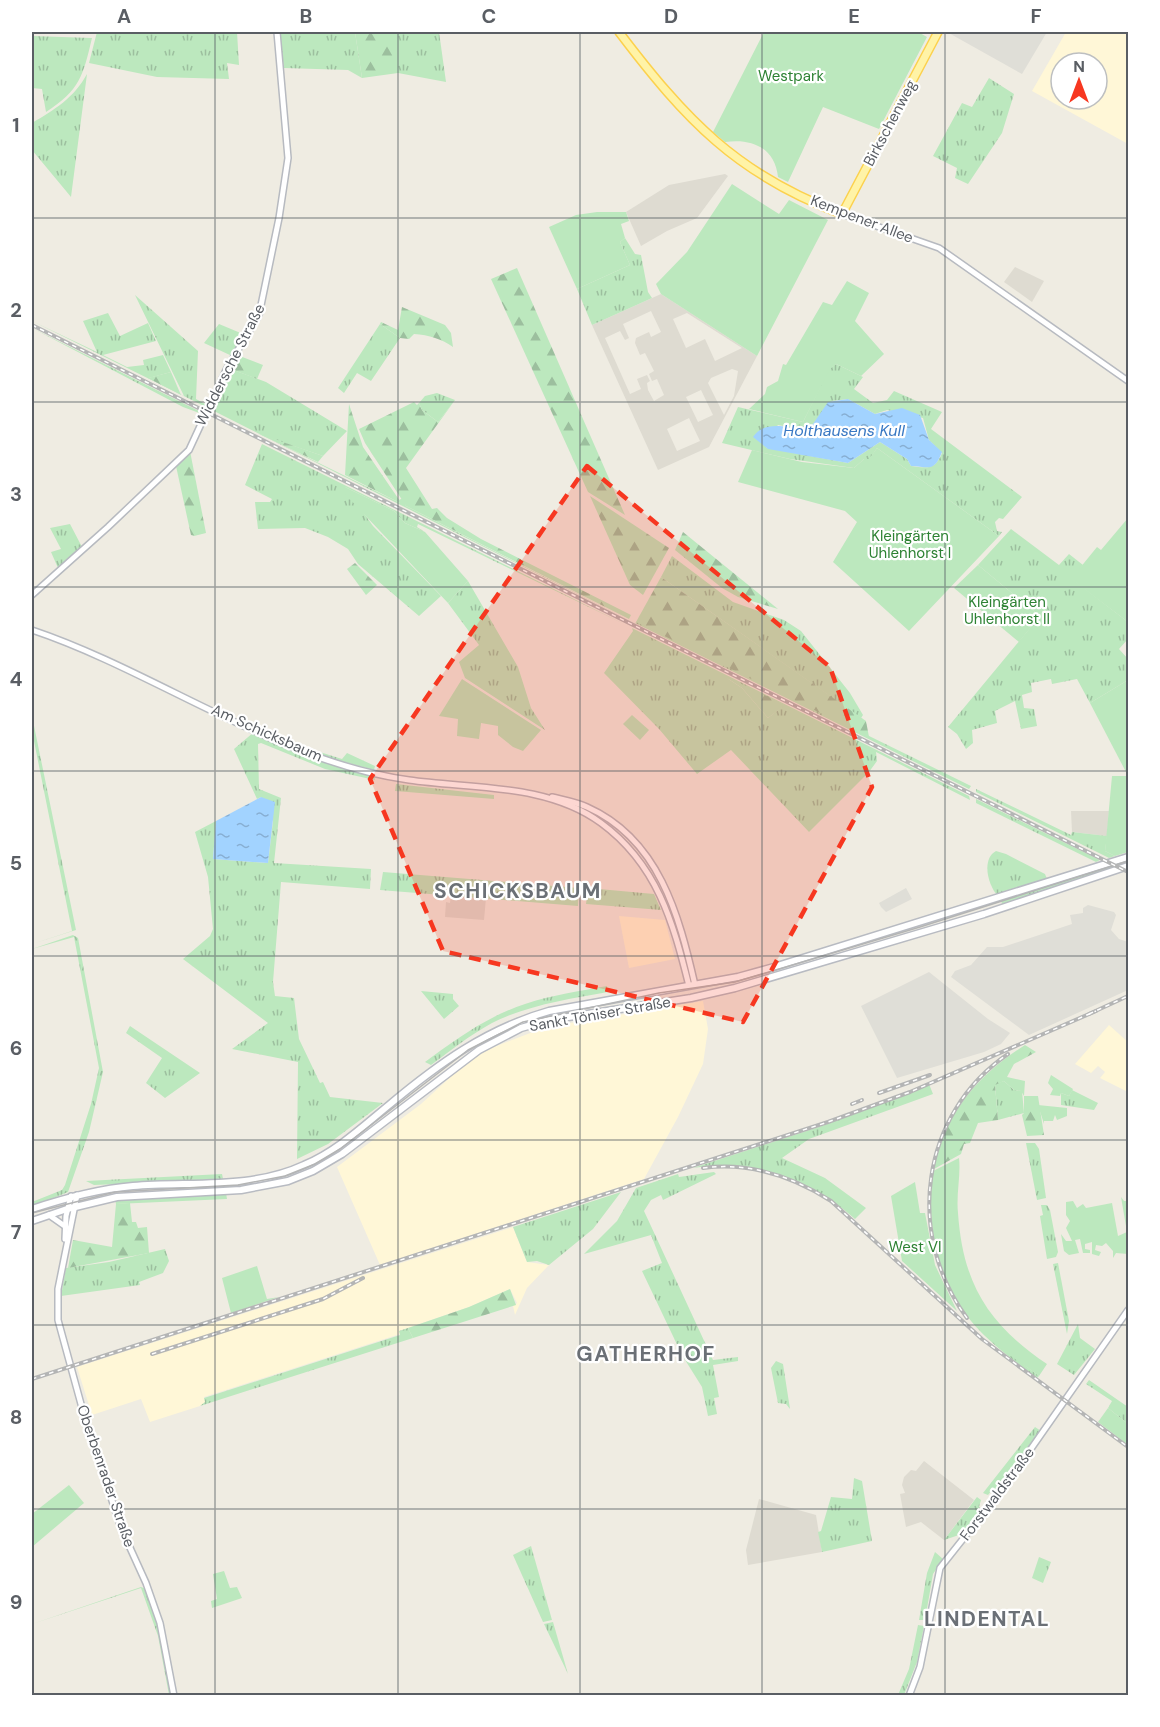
<svg xmlns="http://www.w3.org/2000/svg" width="1160" height="1727" font-family="'DM Sans',sans-serif">
	<style>
		.commercial { fill: #fff7d7; fill-rule: evenodd }
		.industrial { fill: #dfded7 }
		.education { fill: #dedbd1; fill-rule: evenodd }
		.grass { fill: url(#grass-tufts); fill-rule: evenodd }
		.forest { fill: url(#forest-firs) }
		.garden { fill: #bce8be }
		.water { fill: url(#water-ripples) }
		.lines { fill: none; stroke-linecap: round; stroke-linejoin: round }
		.tertiary-casing { stroke: #b7bac0; stroke-width: 8 }
		.secondary-casing { stroke: #b8bbc2; stroke-width: 9 }
		.primary-casing { stroke: #fcd14d; stroke-width: 10 }
		.tertiary { stroke: #fff; stroke-width: 5 }
		.secondary { stroke: #fff; stroke-width: 6 }
		.primary { stroke: #fff3a7; stroke-width: 7 }
		.tram { stroke: #b4b5b5; stroke-width: 1.5 }
		.rail-casing { stroke: #b4b5b5; stroke-width: 4 }
		.rail { stroke: #fff; stroke-width: 1.5; stroke-dasharray: 4.5; stroke-linecap: butt }
		.marked { fill: #f73720; fill-opacity: 0.2; stroke: #f73720; stroke-width: 4.5; stroke-dasharray: 12 8; stroke-linejoin: round }
		.grid { fill: none; stroke: #5a5e64; stroke-width: 1.5; stroke-opacity: 0.55 }
		.labels { text-anchor: middle; stroke-width: 4.5; stroke-linejoin: round; paint-order: stroke }
		.park-label { font-size: 15px; fill: #2d8233; stroke: #fff }
		.street-label { font-size: 15px; fill: #5a5e64; stroke: #fff }
		.water-label { font-size: 16px; font-style: italic; fill: #3978c3; stroke: #fff }
		.district-label { font-size: 21px; font-weight: bold; letter-spacing: 1.5px; fill: #6b7076; stroke: #fff }
		.neatline { fill: none; stroke: #5a5e64; stroke-width: 2 }
		.grid-label { font-size: 20px; text-anchor: middle; font-weight: bold; fill: #5a5e64 }
	</style>
	<defs>
		<pattern id="grass-tufts" width="24" height="20" patternUnits="userSpaceOnUse" patternTransform="scale(1.5)"><rect width="24" height="20" fill="#bce8be"/><path d="M3 7l-1-3M5 7V3M7 7l1-3M15 17l-1-3M17 17v-4M19 17l1-3" fill="none" stroke="#9cbf9e"/></pattern>
		<pattern id="forest-firs" width="22" height="20" patternUnits="userSpaceOnUse" patternTransform="scale(1.5)"><rect width="22" height="20" fill="#bce8be"/><path d="M5 1l3.5 6h-7zM16 11l3.5 6h-7z" fill="#9cbf9e"/></pattern>
		<pattern id="water-ripples" width="26" height="14" patternUnits="userSpaceOnUse" patternTransform="scale(1.5)"><rect width="26" height="14" fill="#a2d3ff"/><path d="M2 4q2-2 4 0t4 0M15 11q2-2 4 0t4 0" fill="none" stroke="#87aed2"/></pattern>
	</defs>
	<rect width="100%" height="100%" fill="#efece2"/>
	<g class="commercial">
		<path d="M1066 32H1128V144L1032 91ZM1061 63H1097V99H1061Z"/>
		<path d="M619 916 665 920 675 959 629 968Z"/>
		<path d="M703 1001 708 1029 703 1064 678 1117 644 1179 380 1265 337 1167 421 1104 456 1072 486 1050 546 1027Z"/>
		<path d="M1109 1025 1128 1042V1092L1100 1078 1105 1072 1098 1066 1091 1073 1075 1064Z"/>
		<path d="M513 1227 527 1262 549 1265 527 1288 515 1315 513 1306 517 1303 510 1289 469 1307 399 1331 400 1334 204 1397 206 1402 200 1406 150 1422 141 1399 92 1415 77 1367Z"/>
	</g>
	<g class="industrial">
		<path d="M947 32H1047L1022 74Z"/>
		<path d="M906 888 912 899 886 912 881 907 879 903Z"/>
		<path d="M1088 905 1114 912 1116 915 1111 930 1119 939 1128 942V990L1029 1035 951 977 955 971 971 965 987 947H1003L1072 924 1070 915 1083 913V908Z"/>
		<path d="M929 972 988 1019 1010 1033 1001 1044 984 1052 897 1078 861 1006Z"/>
	</g>
	<g class="education">
		<path d="M725 174 728 176 697 218 667 231 641 246 626 212 669 185Z"/>
		<path d="M1015 267 1044 281 1032 302 1004 282Z"/>
		<path d="M661 294 757 356 709 447 658 470 592 325ZM651 311 661 332 651 337 649 332 636 338 635 343 640 355 645 353 654 371 649 374 652 381 657 379 664 395 654 401 648 390 647 383 650 381 647 375 637 379 641 389 630 394 605 338 620 331 625 340 629 338 623 324ZM687 313 742 348 715 361 705 339 686 348 673 319ZM732 369 738 371 734 396 724 415 708 383 711 378ZM701 390 713 415 698 422 686 397ZM689 418 700 441 677 451 667 429Z"/>
		<path d="M1071 811H1109L1107 836 1072 832Z"/>
		<path d="M451 895 486 898 484 920 445 917 446 902 450 903Z"/>
		<path d="M924 1461 974 1500 944 1540 921 1522 906 1527 900 1494 905 1493 902 1485 904 1477 911 1470 916 1471Z"/>
		<path d="M759 1499 816 1515 822 1552 748 1565 746 1550Z"/>
	</g>
	<g class="grass">
		<path d="M97 32H237L239 65 227 63 229 79 157 77 89 63Z"/>
		<path d="M279 32H355L362 78 348 70 284 68Z"/>
		<path d="M398 32H439L446 82 398 73Z"/>
		<path d="M32 36 92 38C83 76 80 90 46 112L42 89 32 88Z"/>
		<path d="M87 74 71 197 32 150V123C54 110 74 98 87 74Z"/>
		<path d="M989 78 1014 94 1002 133 968 184 955 178 957 168 933 156 962 103 972 107Z"/>
		<path d="M625 238 635 254 641 255 648 292 652 298 592 325 577 289 630 265 620 242Z"/>
		<path d="M135 295 198 351 196 399 207 405 206 407 32 321 97 352 83 321 108 313 120 336 148 323 156 341 103 355 127 367 144 365 143 360 163 355 171 372 149 378 184 396Z"/>
		<path d="M219 324 243 334 232 356 204 343Z"/>
		<path d="M380 324 400 338 371 381 357 373 344 393 338 388Z"/>
		<path d="M32 328 203 413 202 414 183 407Z"/>
		<path d="M836 364 863 377 854 389 873 403 887 400 894 391 942 412 931 429 1022 497 1003 519 999 518 995 522 997 531 1002 532 999 536 877 448 869 460 864 459 854 468 790 459 722 443 738 407 803 422 829 369ZM848 399 875 414 887 410 923 418 929 440 942 453C935 470 928 468 911 466L907 459 880 442 848 463 767 448 763 444 778 425 804 430 813 424 832 401Z"/>
		<path d="M228 368 266 382 347 431 323 456 264 436 400 503 399 500 403 498 406 506 629 620 210 409Z"/>
		<path d="M437 393 455 400 438 422 422 410 419 403 425 396Z"/>
		<path d="M262 444 626 625 418 524 417 527 425 532 405 523 394 511 345 487 373 526 441 596 419 616 358 564 348 549 328 537 305 528 258 529 255 502H270L272 499 245 485Z"/>
		<path d="M70 524 82 547 58 568 51 552 61 549 50 528Z"/>
		<path d="M1011 529 1059 565 1069 554 1083 565 1072 579 1128 622V639L1119 649 1128 659V680L1090 703 1077 679 1052 684 1051 679 1031 683 1032 692 1022 695 1024 708 1034 709 1037 726 1021 729 1015 701 995 711 997 723 972 730 973 743 966 749 957 734 948 727 1040 616 978 565Z"/>
		<path d="M672 556 733 602 784 620 801 631 850 693 863 715 861 718 661 577Z"/>
		<path d="M468 581 518 667 531 708 545 730 465 678 459 662 479 645 448 603Z"/>
		<path d="M637 622 971 786 969 789 635 623Z"/>
		<path d="M632 628 969 796 970 800 876 752 877 761 869 772 809 832 731 750 697 774 659 729 604 673 633 631ZM727 678 784 705 768 718 742 688Z"/>
		<path d="M32 716 76 930 32 944 72 931 32 731Z"/>
		<path d="M257 726 304 747 342 759 347 753 375 766 374 770 323 756 256 728Z"/>
		<path d="M254 732 374 776 375 780 325 769 261 743 258 744 259 789 281 798 274 863 371 869 370 889 281 882 273 982 275 996 294 998 299 1039 320 1083 323 1082 330 1097 383 1103 328 1144 297 1159 298 1062 232 1049 268 1023 183 959 210 936 213 929 208 877 195 832 216 821 213 859 268 863 273 821 261 797 257 799 234 749Z"/>
		<path d="M396 784 494 795V799L395 791Z"/>
		<path d="M976 789 1071 835 1072 832 1107 836 1105 851 1115 856 1109 858 976 792Z"/>
		<path d="M976 799 1100 860 1096 862 976 803Z"/>
		<path d="M996 851 1006 854 1045 874 1047 879 998 896C988 886 981 859 996 851Z"/>
		<path d="M1128 859V864L1002 904 1001 900Z"/>
		<path d="M383 872 579 888 578 906 380 890Z"/>
		<path d="M588 888 654 894 661 910 586 904Z"/>
		<path d="M73 935 78 938 103 1072 89 1132 68 1192 32 1207V1202L62 1190 65 1185 91 1104 99 1068 74 937 32 949Z"/>
		<path d="M607 986 608 992C569 999 528 1005 492 1023 470 1035 450 1051 431 1065L425 1062C456 1039 488 1016 525 1004 552 995 580 991 607 986Z"/>
		<path d="M421 991 453 994V999L459 1006 444 1019Z"/>
		<path d="M130 1026 200 1073 165 1098 146 1083 162 1058 126 1033Z"/>
		<path d="M1004 1081 1014 1090 1022 1091 1024 1113 998 1120 995 1084Z"/>
		<path d="M929 1084 933 1094 809 1139 782 1158 825 1178 866 1208 855 1219C809 1178 755 1159 693 1168L825 1125Z"/>
		<path d="M1072 1090 1098 1103 1094 1110 1061 1105V1093L1069 1096Z"/>
		<path d="M1026 1143H1035L1039 1149 1046 1198 1037 1200Z"/>
		<path d="M714 1172 716 1174 663 1200 661 1195 651 1200 644 1211 713 1360 738 1357V1361L713 1365 719 1397 714 1398 717 1414 708 1416 702 1387 682 1355 642 1271 662 1263 651 1235 584 1254 617 1221 636 1188 678 1174 679 1177Z"/>
		<path d="M222 1174 223 1180 94 1185 86 1181Z"/>
		<path d="M621 1192 593 1229 549 1265 537 1261 527 1262 513 1227Z"/>
		<path d="M226 1193 227 1199 116 1204 115 1200Z"/>
		<path d="M1041 1205H1047L1050 1210 1058 1252 1056 1257 1047 1259 1040 1216 1043 1215Z"/>
		<path d="M165 1249 169 1261 163 1273 139 1282 140 1285 61 1296 66 1268 109 1262Z"/>
		<path d="M1058 1263 1069 1321 1067 1334 1053 1264Z"/>
		<path d="M950 1288C972 1327 1004 1350 1039 1376L1037 1378C1003 1352 969 1329 950 1288Z"/>
		<path d="M1078 1324 1080 1338 1095 1349 1074 1375 1057 1364Z"/>
		<path d="M408 1328 413 1338 200 1406 205 1402 204 1398 400 1335 399 1331Z"/>
		<path d="M776 1361 783 1364 790 1409 786 1404 778 1403 771 1368Z"/>
		<path d="M1089 1380 1128 1407V1424L1108 1408 1112 1401 1086 1384Z"/>
		<path d="M1035 1427 1041 1431 995 1490 993 1489 988 1495 983 1493Z"/>
		<path d="M854 1478 862 1481 872 1541 822 1552 818 1532 821 1531 831 1497 852 1499Z"/>
		<path d="M977 1497 981 1500 979 1507 981 1509 962 1534 944 1540Z"/>
		<path d="M531 1546 552 1620 543 1622 513 1555Z"/>
		<path d="M935 1552 943 1559 933 1574 925 1620H919L927 1573Z"/>
		<path d="M1039 1557 1051 1562 1043 1583 1032 1578Z"/>
		<path d="M141 1587 146 1589 161 1636 172 1695H169L158 1636 141 1588 32 1624V1696V1624Z"/>
		<path d="M553 1622 568 1674 544 1624Z"/>
		<path d="M918 1625 924 1626 917 1662 904 1695H898L909 1669Z"/>
	</g>
	<g class="forest">
		<path d="M355 32H398V73L362 78Z"/>
		<path d="M517 268 625 515 588 492 491 279Z"/>
		<path d="M402 307 445 325 451 333 453 347C442 339 429 335 414 334L409 339 400 338 380 324 381 322 398 330Z"/>
		<path d="M237 355 263 365 257 379 228 368Z"/>
		<path d="M171 372 181 395 148 378Z"/>
		<path d="M455 400 406 468 432 509 437 508 447 518 481 539 631 615 629 619 406 506 365 443 359 429 414 402 417 405 419 403 422 410 438 422Z"/>
		<path d="M349 404 363 447 402 504 345 475Z"/>
		<path d="M257 433 323 456 318 462Z"/>
		<path d="M190 451 206 533 194 536 191 535 176 466Z"/>
		<path d="M590 496 669 548 643 595 630 585Z"/>
		<path d="M683 532 778 609 738 597 722 588 675 550Z"/>
		<path d="M355 563 377 585 366 595 347 569Z"/>
		<path d="M661 577 866 721 869 737 636 622Z"/>
		<path d="M721 674 785 705 768 718 742 688Z"/>
		<path d="M1025 1045 1036 1052 1014 1064 1007 1077 1025 1081 1024 1096H1038L1044 1135 1027 1136 1022 1115 1024 1113V1096L1021 1091 1014 1090 1004 1081 995 1085 998 1120 978 1123 970 1143 964 1144 961 1154 934 1169C945 1113 978 1075 1025 1045Z"/>
		<path d="M130 1203 132 1222H136L138 1228 147 1227 149 1253 68 1268 73 1240 112 1247 116 1204Z"/>
		<path d="M510 1289 516 1305 413 1338 408 1328 469 1307Z"/>
	</g>
	<g class="garden">
		<path d="M764 32H918L927 37 879 129 823 107 788 182 778 177C775 148 752 138 725 142L713 132Z"/>
		<path d="M732 184 779 214 789 200 828 220 757 356 661 294 656 284 687 252Z"/>
		<path d="M597 212H626L629 221 621 224 625 238 620 242 630 265 577 289 549 227 576 215Z"/>
		<path d="M847 281 869 293 855 321 884 354 861 376 836 364 830 369 803 422 749 409 765 394 767 387 778 381 783 364 786 365 823 302 832 305Z"/>
		<path d="M877 448 999 536 909 631 833 562 857 522 845 511 738 482 752 450 802 462 854 468 864 459H869Z"/>
		<path d="M345 487 394 511 405 523 425 532 468 581 448 603 345 494Z"/>
		<path d="M1128 518V622L1071 579 1097 547 1101 550Z"/>
		<path d="M978 565 1040 616 1019 642 954 588Z"/>
		<path d="M462 679 541 730 523 751 513 747 498 735V726L481 723 479 739 457 736 458 719 439 716Z"/>
		<path d="M1128 680V772H1126L1090 703Z"/>
		<path d="M632 715 649 730 640 740 623 724Z"/>
		<path d="M1112 776H1128V852L1115 856 1105 851Z"/>
		<path d="M1051 1075 1073 1089 1069 1096 1061 1093 1060 1096 1050 1095 1053 1089 1048 1083Z"/>
		<path d="M1038 1105 1067 1108V1116L1057 1120 1055 1115 1053 1121H1044V1124Z"/>
		<path d="M959 1158C961 1175 956 1194 958 1213 963 1284 988 1324 1047 1364L1039 1376C1023 1364 1005 1353 990 1340 942 1298 924 1233 933 1171Z"/>
		<path d="M915 1182 920 1213H925L935 1265 957 1311 902 1261 891 1196Z"/>
		<path d="M1121 1197 1124 1201H1128V1254L1116 1253 1113 1258V1251L1106 1243 1102 1246 1096 1245 1095 1250 1101 1252 1099 1256 1092 1254V1242L1085 1244V1249L1090 1250V1253H1083L1080 1239 1075 1240 1079 1253 1069 1255 1064 1251 1061 1234 1066 1241H1072L1066 1228 1070 1221 1066 1215V1202L1073 1201 1077 1208 1083 1204 1086 1208 1112 1203 1118 1236 1127 1232Z"/>
		<path d="M257 1266 267 1299 279 1297 231 1313 222 1278Z"/>
		<path d="M1108 1408 1128 1424V1445L1098 1422Z"/>
		<path d="M69 1485 84 1503 32 1547V1514Z"/>
		<path d="M224 1571 230 1588 237 1587 242 1598 212 1608 211 1601 217 1599 213 1574Z"/>
	</g>
	<g class="water">
		<path d="M848 399 875 414 902 408 920 415 929 440 942 452C934 472 930 467 911 466L907 459 880 442 848 463 768 449 753 437C764 420 788 427 804 430L813 424 828 402Z"/>
		<path d="M261 797 275 802 268 863 213 859 216 821Z"/>
	</g>
	<g class="lines">
		<g class="tertiary-casing">
			<g id="tertiary">
				<path d="M842 214 939 248 1128 381"/>
				<path d="M32 595 108 527 189 450 227 368 259 315 279 218 288 158 277 32"/>
				<path d="M32 630C157 672 277 762 409 780 471 789 547 783 601 823 657 864 673 922 689 986"/>
				<path d="M552 797C564 800 576 802 587 807 659 839 679 915 695 985"/>
				<path d="M77 1195 58 1289V1320L84 1415 121 1528 146 1583 160 1623 174 1696"/>
				<path d="M49 1215 66 1227"/>
				<path d="M65 1239 66 1216 71 1196"/>
				<path d="M909 1696 920 1667 940 1568 1005 1486 1128 1310"/>
			</g>
		</g>
		<g class="secondary-casing">
			<g id="secondary">
				<path d="M32 1209C65 1198 98 1189 133 1186 190 1181 250 1190 304 1165 337 1151 362 1127 389 1105 438 1064 486 1029 549 1011L738 977 774 967 1128 857"/>
				<path d="M32 1221 67 1209 117 1197 241 1190 288 1181 313 1171 342 1154 479 1050 521 1028 549 1020 691 998 735 988 984 914 1128 866"/>
			</g>
		</g>
		<g class="primary-casing">
			<path id="primary" d="M619 32C685 119 737 175 842 214L938 32"/>
		</g>
		<use href="#tertiary" class="tertiary"/>
		<use href="#secondary" class="secondary"/>
		<use href="#primary" class="primary"/>
		<path class="tram" d="M32 1213 115 1192 238 1185 285 1176 315 1164 340 1149 468 1050 523 1022 659 993 735 982 920 927 1128 861"/>
		<g class="rail-casing">
			<g id="rail">
				<path d="M32 325 1128 872"/>
				<path d="M1089 1014 1128 996"/>
				<path d="M879 1093 930 1075"/>
				<path d="M852 1104 862 1100"/>
				<path d="M703 1168C749 1162 792 1176 831 1201L982 1339 1128 1447"/>
				<path d="M967 1318C905 1234 920 1114 1008 1054"/>
				<path d="M152 1354 323 1299 363 1278"/>
				<path d="M32 1379 828 1122 910 1092 1096 1011"/>
			</g>
		</g>
		<use href="#rail" class="rail"/>
	</g>
	<path class="marked" d="M587 466 830 667 872 787 743 1022 443 951 370 779Z"/>
	<path class="grid" d="M215 32V1696M398 32V1696M580 32V1696M762 32V1696M945 32V1696M32 218H1128M32 402H1128M32 587H1128M32 771H1128M32 956H1128M32 1140H1128M32 1325H1128M32 1509H1128"/>
	<g class="labels">
		<g class="park-label">
			<text x="791" y="81">Westpark</text>
			<text x="910" y="541">Kleingärten<tspan x="910" dy="17">Uhlenhorst I</tspan></text>
			<text x="1007" y="607">Kleingärten<tspan x="1007" dy="17">Uhlenhorst II</tspan></text>
			<text x="915" y="1252">West VI</text>
		</g>
		<g class="street-label">
			<text transform="translate(890 123) rotate(-62)" y="5">Birkschenweg</text>
			<text transform="translate(862 219) rotate(21)" y="5">Kempener Allee</text>
			<text transform="translate(230 365) rotate(-63)" y="5">Widdersche Straße</text>
			<text transform="translate(267 733) rotate(24)" y="5">Am Schicksbaum</text>
			<text transform="translate(600 1014) rotate(-10)" y="5">Sankt Töniser Straße</text>
			<text transform="translate(106 1476) rotate(71)" y="5">Oberbenrader Straße</text>
			<text transform="translate(997 1494) rotate(-53)" y="5">Forstwaldstraße</text>
		</g>
		<g class="water-label">
			<text x="844" y="436">Holthausens Kull</text>
		</g>
		<g class="district-label">
			<text x="518" y="898">SCHICKSBAUM</text>
			<text x="646" y="1361">GATHERHOF</text>
			<text x="987" y="1626">LINDENTAL</text>
		</g>
	</g>
	<rect width="1160" height="1727" fill="none" stroke="#ffffff" stroke-width="66"/>
	<g transform="translate(1079 81)"><circle r="28" fill="#ffffff" stroke="#bdbfc1" stroke-width="1.5"/>
	<path d="M0-4.5L10 22L0 15L-10 22Z" fill="#f73720"/>
	<text y="-9" font-size="16" font-weight="bold" text-anchor="middle" fill="#5a5e64">N</text>
	</g>
	<rect x="33" y="33" width="1094" height="1661" class="neatline"/>
	<g class="grid-label">
		<text x="124" y="23">A</text>
		<text x="306" y="23">B</text>
		<text x="489" y="23">C</text>
		<text x="671" y="23">D</text>
		<text x="854" y="23">E</text>
		<text x="1036" y="23">F</text>
		<text x="16" y="132">1</text>
		<text x="16" y="317">2</text>
		<text x="16" y="501">3</text>
		<text x="16" y="686">4</text>
		<text x="16" y="870">5</text>
		<text x="16" y="1055">6</text>
		<text x="16" y="1239">7</text>
		<text x="16" y="1424">8</text>
		<text x="16" y="1609">9</text>
	</g>
</svg>
